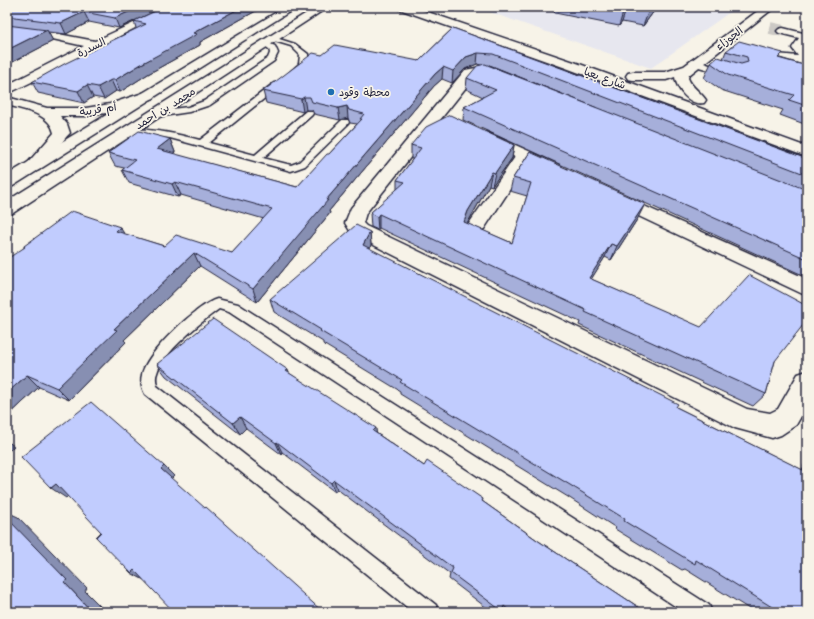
<svg xmlns="http://www.w3.org/2000/svg" width="814" height="619" font-family="'Architects Daughter','Playpen Sans Arabic',sans-serif">
	<style>
		.built { fill: #e7e7ef }
		.lines { fill: none; stroke-linecap: round; stroke-linejoin: round }
		.street-tunnel { stroke: #ccc9c5; stroke-width: 12; stroke-dasharray: 12 6; stroke-linecap: butt }
		.lane-casing { stroke: #22223b; stroke-width: 3 }
		.street-casing { stroke: #22223b; stroke-width: 3 }
		.secondary-casing { stroke: #22223b; stroke-width: 3 }
		.lane { fill: #f7f3e8; fill-rule: evenodd }
		.street { fill: #f7f3e8; fill-rule: evenodd }
		.secondary { fill: #f7f3e8; fill-rule: evenodd }
		.wall { fill: #a6afda; stroke: #22223b; fill-rule: evenodd }
		.shaded-wall { fill: #878fb2; stroke: #22223b }
		.building { fill: #c1ccfe; stroke: #22223b }
		.poi-dot { fill: #1f6fb2; stroke: #f7f3e8; stroke-width: 1.5 }
		.labels { text-anchor: middle; stroke-width: 3.5; stroke-linejoin: round; paint-order: stroke }
		.far-street-label { font-size: 11px; fill: #22223b; stroke: #f7f3e8 }
		.far-poi-label { font-size: 11px; fill: #22223b; stroke: #f7f3e8; text-anchor: start }
	</style>
	<rect width="100%" height="100%" fill="#f7f3e8"/>
	<filter id="ink" filterUnits="userSpaceOnUse"><feTurbulence type="fractalNoise" baseFrequency=".025" numOctaves="2"/><feDisplacementMap in="SourceGraphic" scale="8" xChannelSelector="R" yChannelSelector="G"/><feConvolveMatrix kernelMatrix="1 2 1 2 8 2 1 2 1" color-interpolation-filters="sRGB"/></filter>
	<g filter="url(#ink)">
		<path class="built" d="M475 7H737L651 68Z"/>
		<g class="lines">
			<path class="street-tunnel" d="M770 28 783 31"/>
			<g class="lane-casing">
				<g id="lane">
					<path d="M273 37 295 44 308 54C309 64 303 71 294 74L290 72 299 64 300 55 291 46 271 40V38Z"/>
					<path d="M266 42 275 46 278 53 274 61 210 105 189 112 156 117 152 114 156 111 188 107 204 101 268 58 270 53 269 49 262 44Z"/>
					<path d="M692 61H698L730 72 726 74H723L692 65Z"/>
					<path d="M274 83H280L281 85 209 143 255 155 306 111H312L313 113 312 115 263 158 291 165 299 162 342 120H348L349 122 348 124 305 166 291 171 170 138 151 136 128 137 123 134C135 123 185 136 200 140Z"/>
					<path d="M217 299 238 304 709 605 712 612H684L229 312 219 309C202 321 162 354 157 373 155 377 156 381 157 386L436 605 439 612H413L145 394C142 388 140 382 142 375 145 354 197 305 217 299Z"/>
				</g>
			</g>
			<g class="street-casing">
				<g id="street">
					<path d="M168 7H182L181 9 7 94V85L84 46 48 38 7 33V27L48 32 95 41Z"/>
					<path d="M763 7H775L689 75 688 78C692 88 700 91 706 100L704 103C690 106 677 90 675 77L666 80H633L628 79 626 76 628 73 633 72H665L684 66Z"/>
					<path d="M783 28 803 33 807 32V44L804 48 807 51V65L766 61 762 60 760 57 762 54 766 53 798 56 792 48 799 38 779 33 777 31 779 29Z"/>
					<path d="M481 67C489 67 502 69 507 76L505 79C494 81 486 72 475 76L366 213 363 223 366 226 747 409 770 413 778 409 798 374 807 371V406L796 425 781 435 772 438 735 428 352 234 345 223 351 208 465 70Z"/>
					<path d="M149 91 154 92 156 95 154 98 113 112 86 116H60L67 124 70 133 67 136 39 170 33 171 27 170 25 166 54 133C50 113 24 110 7 105V97L47 108H86L110 104Z"/>
					<path d="M486 132 560 165 562 169 560 173 554 174 548 173 527 163 484 229 477 231 470 229 468 225 515 157 481 140 478 137 481 134Z"/>
					<path d="M615 193 807 279V296L609 202 606 198 609 194Z"/>
				</g>
			</g>
			<g class="secondary-casing">
				<g id="secondary">
					<path d="M285 7H297L13 186 7 187V175Z"/>
					<path d="M316 7H328L13 213 7 215V201Z"/>
					<path d="M398 7H413L574 62 807 147V157L566 68 399 9Z"/>
				</g>
			</g>
			<use href="#lane" class="lane"/>
			<use href="#street" class="street"/>
			<use href="#secondary" class="secondary"/>
		</g>
		<g class="wall">
			<path d="M7 7H263L200 42V45L148 74 120 92 116 91 104 99 93 97 84 103 38 93 32 82 136 28 134 21 119 28 89 22 66 34 48 32 53 41 7 65Z"/>
			<path d="M549 7H657L643 26 622 22 619 26 555 13Z"/>
			<path d="M453 28 807 159V277L463 120 464 107 483 97 466 89 467 78 481 65 477 64 465 69 452 83 442 79 434 86 329 211 330 213 257 302 200 266 124 340 126 342 69 400 39 387 7 417 24 247V246L124 234 164 246 232 253 264 219 181 195 178 197 129 183 122 170 124 168 115 166 108 153 170 139 175 152 173 154 297 187 329 154 357 124 350 123 348 118 340 120 314 114 312 110H306L303 112 266 103 263 91 322 55 419 61ZM489 65 492 66 597 108Z"/>
			<path d="M726 51 780 58 807 66V125L780 115 783 110 721 90 704 78 711 63 723 59Z"/>
			<path d="M411 145H514L512 158 492 186 489 185 467 224 512 243 527 196 510 191 513 178 530 152 638 218 611 260 605 257 591 279 775 361 766 394 753 406 579 325 580 322 379 228 378 230 371 227 370 213 397 190V180L413 159H411Z"/>
			<path d="M370 232 371 245 369 249 676 407 802 470 807 458V612H754L685 569 682 570 615 529 616 528 568 497 400 394V391L323 344V342L274 312 270 299Z"/>
			<path d="M157 364 288 370 289 373 424 466 483 499 482 501 537 540 646 612H492L449 579 450 574 337 489 335 492 282 452 281 454 246 428 240 434 166 376Z"/>
		</g>
		<g class="shaded-wall">
			<path d="M139 7H164L119 28 115 18Z"/>
			<path d="M242 7H263L200 42V45L148 74 120 92 115 80 193 33Z"/>
			<path d="M626 7H627L622 22 619 26 624 9Z"/>
			<path d="M651 7H657L643 26 649 10Z"/>
			<path d="M84 12 89 22 66 34 61 23Z"/>
			<path d="M47 30 53 41 7 65V50Z"/>
			<path d="M478 53 477 64 465 69 452 83 453 71 466 57Z"/>
			<path d="M443 67 442 79 434 86 329 211 330 213 257 302 253 289 326 200 435 74Z"/>
			<path d="M111 80 116 91 104 99 98 87Z"/>
			<path d="M87 85 93 97 84 103 78 91Z"/>
			<path d="M304 97 306 110 303 112 301 99Z"/>
			<path d="M347 106 348 118 340 120 338 108Z"/>
			<path d="M170 139 175 152 162 162 157 149Z"/>
			<path d="M514 145 512 158 492 186 495 173Z"/>
			<path d="M492 172 489 185 467 224 464 222 468 211Z"/>
			<path d="M175 182 181 195 178 197 172 184Z"/>
			<path d="M645 204 638 218 611 260 617 246Z"/>
			<path d="M379 214V228L378 230 377 217Z"/>
			<path d="M120 227 128 240 116 231Z"/>
			<path d="M370 232 371 245 364 259 363 245Z"/>
			<path d="M611 244 605 257 584 291 589 278Z"/>
			<path d="M194 253 200 266 124 340 126 342 69 400 57 388 114 329Z"/>
			<path d="M27 375 39 387 7 417V393Z"/>
			<path d="M240 417 246 428 240 434 233 423Z"/>
			<path d="M376 428 377 439 373 431Z"/>
			<path d="M7 441 14 446 7 453Z"/>
			<path d="M277 442 282 452 281 454 276 443Z"/>
			<path d="M164 466 174 476 171 479 161 469Z"/>
			<path d="M334 480 337 489 335 492 331 483Z"/>
			<path d="M56 484 70 494 66 498 51 488Z"/>
			<path d="M7 512 18 517 87 588 85 591 106 612H92L64 582 7 518Z"/>
			<path d="M134 570 144 580 131 573Z"/>
		</g>
		<g class="building">
			<path d="M7 7H139L115 18 84 12 61 23 7 16Z"/>
			<path d="M164 7H242L193 33 197 34 143 63 115 80H111L98 87 87 85 78 91 32 82 66 63 146 24 134 21Z"/>
			<path d="M613 7H626L624 9Z"/>
			<path d="M634 7H651L649 10Z"/>
			<path d="M7 25 47 30 7 50Z"/>
			<path d="M453 28 807 159V175L493 54 478 53 466 57 453 71 443 67 435 74 326 200H328L253 289 194 253 114 329 117 330 57 388 27 375 7 393V259L25 247 24 246 72 211 120 227 116 231 164 246 176 235 232 253 272 209 175 182 172 184 122 170 135 160 108 153 139 131 170 139 157 149 297 187 327 154H329L362 119H360L364 114 349 110 347 106 338 108 312 102 310 97H304L301 99 263 91 313 53 322 55 335 45 419 61Z"/>
			<path d="M739 41 783 53 778 58 807 66V106L789 100 794 95 728 75 711 63 718 57 741 64 748 62 747 57 726 51Z"/>
			<path d="M485 64 807 190V259L464 107 496 90 467 78 477 66Z"/>
			<path d="M450 115 514 145 495 173 492 172 468 211 464 222 512 243 531 183 513 178 530 152 645 204 617 246 611 244 589 278 701 327 749 275 807 306V320L775 361 766 394 585 312 586 310 379 214 377 217 370 213 405 182 397 180 421 148 411 145 426 127Z"/>
			<path d="M356 225 370 232 363 245 678 404 676 407 807 472V612H780L696 560 695 564 624 521 625 519 575 488 400 382 402 380 320 331 321 330 270 299Z"/>
			<path d="M213 319 288 370 286 371 376 428 373 431 424 466 427 461 483 499 482 501 537 540 646 612H511L504 606 502 611 451 573 453 568 334 480 331 483 277 442 276 443 240 417 233 423 157 364Z"/>
			<path d="M91 402 164 466 161 469 205 508 206 507 323 612H174L134 570 131 573 96 537 101 532 56 484 51 488 21 457Z"/>
			<path d="M7 518 67 580 64 582 92 612H7Z"/>
		</g>
	</g>
	<circle class="poi-dot" cx="331" cy="92" r="4"/>
	<g class="labels">
		<g class="far-street-label">
			<text transform="translate(729 38) rotate(-37)" y="4">الجوزاء</text>
			<text transform="translate(91 47) rotate(-26)" y="4">السدرة</text>
			<text transform="translate(605 78) rotate(20)" y="4">شارع بعيا</text>
			<text transform="translate(165 108) rotate(-32)" y="4">محمد بن احمد</text>
			<text transform="translate(98 109) rotate(-9)" y="4">أم قريبة</text>
		</g>
		<g class="far-poi-label">
			<text x="339" y="96">محطة وقود</text>
		</g>
	</g>
	<rect width="814" height="619" fill="none" stroke="#f7f3e8" stroke-width="24"/>
	<rect x="12" y="12" width="790" height="595" fill="none" stroke="#22223b" stroke-width="1.5" filter="url(#ink)"/>
</svg>
